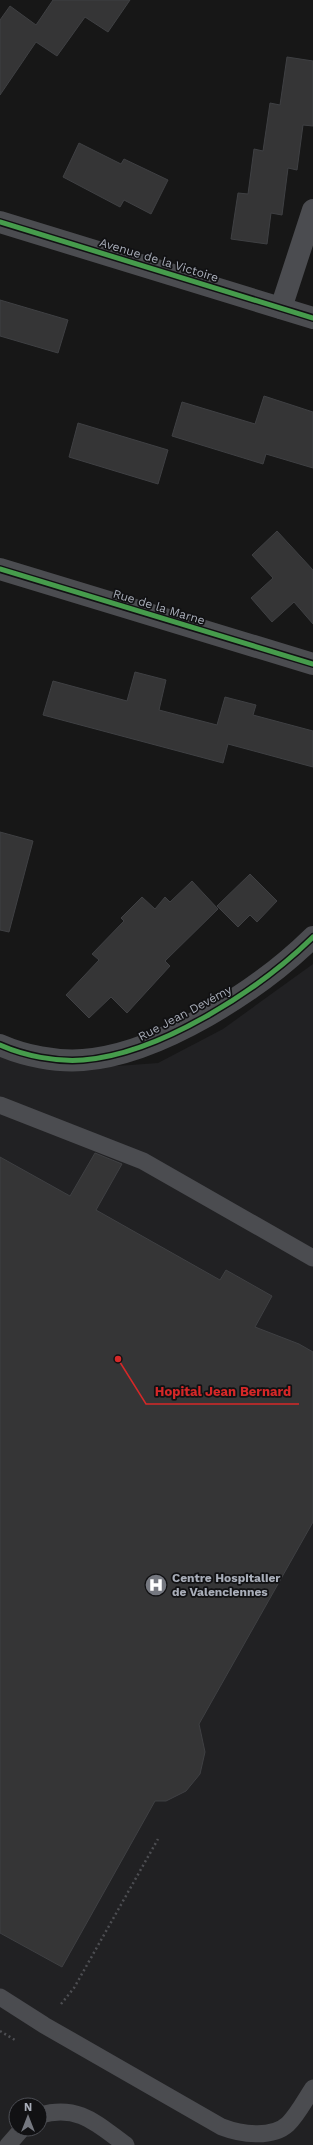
<svg xmlns="http://www.w3.org/2000/svg" width="313" height="2145" font-family="'Work Sans',sans-serif">
	<style>
		.built { fill: #212123; fill-rule: evenodd }
		.building { fill: #353536; stroke: #3f4043 }
		.lines { fill: none; stroke-linecap: round; stroke-linejoin: round }
		.path { stroke: #4d4e52; stroke-width: 2.5; stroke-dasharray: 2 3; stroke-linecap: butt }
		.lane { stroke: #4b4c50; stroke-width: 17 }
		.street { stroke: #4b4c50; stroke-width: 22 }
		.cycleway-casing { stroke: #111113; stroke-width: 8 }
		.cycleway { stroke: #469c4c; stroke-width: 5 }
		.labels { text-anchor: middle; stroke-width: 3.5; stroke-linejoin: round; paint-order: stroke }
		.street-label { font-size: 12px; fill: #a8adb8; stroke: #111113 }
		.poi-label { font-size: 12px; font-weight: bold; fill: #a8adb8; stroke: #111113; text-anchor: start }
		.leader { fill: none; stroke: #d62828; stroke-width: 1.5 }
		.callout-dot { fill: #d62828; stroke: #111113; stroke-width: 1.5 }
		.callout-label { font-size: 13px; text-anchor: middle; font-weight: bold; fill: #d62828; stroke: #111113; stroke-width: 3.5; stroke-linejoin: round; paint-order: stroke }
	</style>
	<rect width="100%" height="100%" fill="#171717"/>
	<path class="built" d="M313 964V2145H0V1049L20 1060 117 1066 158 1063 223 1029ZM16 2105H40V2129H16Z"/>
	<g class="building">
		<path d="M53 0H130L108 32 85 17 57 56 36 42 0 95V20L10 6 36 25Z"/>
		<path d="M287 57 313 61V126L303 125 297 170 288 168 282 215 271 213 267 244 231 239 238 193 248 194 254 149 263 151 270 103 280 105Z"/>
		<path d="M79 143 121 164 124 159 168 180 151 214 124 200 120 207 63 177Z"/>
		<path d="M0 300 68 320 58 353 0 336Z"/>
		<path d="M264 396 313 412V468L266 454 263 464 172 436 182 402 255 424Z"/>
		<path d="M78 423 168 450 158 484 69 457Z"/>
		<path d="M277 531 313 570V624L294 602 272 622 251 598 273 578 252 555Z"/>
		<path d="M135 672 166 680 159 710 217 725 225 697 256 705 253 715 313 731V767L228 744 223 763 43 715 53 681 127 701Z"/>
		<path d="M0 832 33 841 9 932 0 930Z"/>
		<path d="M250 874 277 901 257 922 250 915 238 927 217 906Z"/>
		<path d="M192 881 218 909 165 961 170 966 127 1013 111 997 89 1018 66 995 99 960 92 954 124 921 121 918 142 897 155 909 165 897 170 902Z"/>
		<path d="M95 1153 122 1164 96 1210 220 1280 226 1270 272 1296 255 1327 299 1344 313 1352V1522L199 1724 205 1752 200 1774 186 1791 166 1801H155L62 1967 0 1933V1157L70 1196Z"/>
	</g>
	<g class="lines">
		<g class="path">
			<path d="M61 2004 74 1988 158 1839"/>
			<path d="M0 2031 15 2040"/>
		</g>
		<g class="lane">
			<path d="M0 1105 143 1161 313 1258"/>
			<path d="M0 1997 44 2025 222 2127C240 2134 272 2139 288 2124 298 2114 305 2100 313 2088"/>
			<path d="M40 2115C79 2104 97 2124 126 2145"/>
			<path d="M8 2145 22 2129"/>
		</g>
		<g class="street">
			<path d="M0 222 313 318"/>
			<path d="M281 308 313 210"/>
			<path d="M0 569 313 664"/>
			<path d="M0 1045C25 1056 56 1062 83 1060 160 1054 259 990 313 937"/>
		</g>
		<g class="cycleway-casing">
			<g id="cycleway">
				<path d="M0 222 313 318"/>
				<path d="M0 569 313 664"/>
				<path d="M0 1045C25 1056 56 1062 83 1060 160 1054 259 990 313 937"/>
			</g>
		</g>
		<use href="#cycleway" class="cycleway"/>
	</g>
	<defs>
		<g id="hospital-disc" transform="scale(1.15)"><circle r="9.5" fill="#757880" stroke="#111113"/><path d="M-5-5h3v3.5h4V-5h3V5h-3V1.5h-4V5h-3Z" fill="#fff"/></g>
	</defs>
	<g fill-rule="evenodd">
		<use href="#hospital-disc" x="156" y="1585"/>
	</g>
	<g class="labels">
		<g class="street-label">
			<text transform="translate(159 260) rotate(17)" y="4">Avenue de la Victoire</text>
			<text transform="translate(159 607) rotate(17)" y="4">Rue de la Marne</text>
			<text transform="translate(185 1013) rotate(-28)" y="4">Rue Jean Devémy</text>
		</g>
		<g class="poi-label">
			<text x="172" y="1582">Centre Hospitalier<tspan x="172" dy="14">de Valenciennes</tspan></text>
		</g>
	</g>
	<path class="leader" d="M118 1359L146 1404H299"/>
	<circle class="callout-dot" cx="118" cy="1359" r="4"/>
	<g class="callout-label">
		<text x="223" y="1396">Hopital Jean Bernard</text>
	</g>
	<g transform="translate(28 2117)"><circle r="19" fill="#111113" stroke="#4d4f55"/>
	<path d="M0-3L7 15L0 10L-7 15Z" fill="#757880"/>
	<text y="-6" font-size="11" font-weight="bold" text-anchor="middle" fill="#a8adb8">N</text>
	</g>
</svg>
